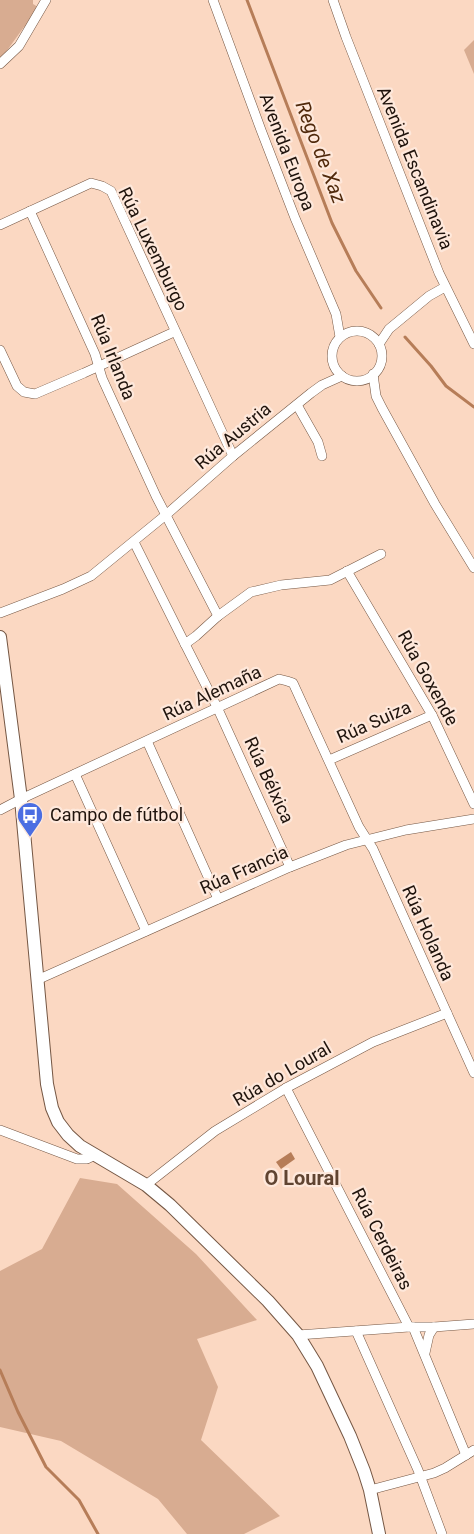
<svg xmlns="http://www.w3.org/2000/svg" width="474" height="1534" font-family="Roboto,sans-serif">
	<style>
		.green { fill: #d8ac91 }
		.water { fill: #b67d58 }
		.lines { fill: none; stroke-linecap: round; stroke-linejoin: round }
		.stream { stroke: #b67d58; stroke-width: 3 }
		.minor-casing { stroke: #755744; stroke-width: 10 }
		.tertiary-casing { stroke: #755744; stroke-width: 14 }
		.minor { stroke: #fff; stroke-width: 9 }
		.tertiary { stroke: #fff; stroke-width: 12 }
		.labels { text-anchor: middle; stroke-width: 4.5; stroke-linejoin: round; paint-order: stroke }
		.street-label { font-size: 18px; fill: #1f130c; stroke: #fee8db }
		.poi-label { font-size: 18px; fill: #1f130c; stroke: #fee8db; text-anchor: start }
		.water-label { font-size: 20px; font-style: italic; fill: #50290b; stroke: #fee8db }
		.neighbourhood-label { font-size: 20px; font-weight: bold; fill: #604431; stroke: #fee8db }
	</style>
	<rect width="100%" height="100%" fill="#fbd8c2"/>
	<g class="green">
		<path d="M0 0H33V4L38 7 37 22 24 27 0 60Z"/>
		<path d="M474 40V74L464 50Z"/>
		<path d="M80 1178 117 1184 196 1254 257 1320 197 1339 218 1387 201 1440 280 1516 244 1534H187L158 1499 61 1441 0 1427V1271L42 1249Z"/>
	</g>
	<path class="water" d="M291 1152 295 1159 281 1169 276 1162Z"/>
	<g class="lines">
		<g class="stream">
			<path d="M247 0 332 223 356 271 381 308"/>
			<path d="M405 337 431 366 446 386 474 407"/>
			<path d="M0 1370 18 1412 46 1467 79 1500 98 1534"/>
		</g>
		<g class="minor-casing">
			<g id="minor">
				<path d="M213 0 261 130 295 218 336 314 340 337"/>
				<path d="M333 0 346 37 439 273 474 344"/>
				<path d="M0 64 19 46 46 0"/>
				<path d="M30 211 95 354 102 378 156 496 218 616"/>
				<path d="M0 225 91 183 102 186 111 191 233 456"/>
				<circle cx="357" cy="356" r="25"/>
				<path d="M379 344 389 329 429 296 445 287"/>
				<path d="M0 350 17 386 24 392 35 394 84 373 174 332"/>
				<path d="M373 374 376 396 382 408 435 504 474 568"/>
				<path d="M297 405 318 442 322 456"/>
				<path d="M134 542 185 644 196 636 218 616 251 592 281 585 330 580 381 554"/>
				<path d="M347 571 432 715 474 804"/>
				<path d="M0 613 63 589 91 576 167 514 233 456 311 393 322 385 342 376"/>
				<path d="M185 644 217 707 290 867"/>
				<path d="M147 741 218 899"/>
				<path d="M329 760 432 715"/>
				<path d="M75 774 146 931"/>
				<path d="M0 810 21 799 279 679 287 681 293 683 359 827 373 849 474 1073"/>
				<path d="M37 980 290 867 346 845 406 830 474 819"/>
				<path d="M286 1088 409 1327 298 1335"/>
				<path d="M0 1130 77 1159H87L95 1155"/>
				<path d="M146 1185 215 1131 286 1088 373 1042 447 1013"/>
				<path d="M409 1327H434L474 1324"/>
				<path d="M413 1327 466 1455"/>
				<path d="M356 1331 418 1470 442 1534"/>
				<path d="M425 1353 429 1335 434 1327"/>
				<path d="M370 1490 434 1473 445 1468 474 1450"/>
			</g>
		</g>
		<g class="tertiary-casing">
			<path id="tertiary" d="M0 637 21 799 47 1084 52 1108 58 1122 68 1135 80 1146 146 1185 170 1205 268 1301 298 1335 317 1366 350 1436 364 1471 370 1490 379 1534"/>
		</g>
		<use href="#minor" class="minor"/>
		<use href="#tertiary" class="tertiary"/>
	</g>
	<defs>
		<g id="bus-pin" transform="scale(1.35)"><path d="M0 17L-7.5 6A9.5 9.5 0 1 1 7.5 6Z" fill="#4b6ee2" stroke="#fee8db"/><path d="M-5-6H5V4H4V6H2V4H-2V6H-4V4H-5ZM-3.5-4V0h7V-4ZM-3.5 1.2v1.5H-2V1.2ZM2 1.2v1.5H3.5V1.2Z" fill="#fff"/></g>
	</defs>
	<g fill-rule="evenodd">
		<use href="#bus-pin" x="30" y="815"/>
	</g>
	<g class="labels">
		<g class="street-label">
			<text transform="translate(287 152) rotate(69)" y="6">Avenida Europa</text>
			<text transform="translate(415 168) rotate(68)" y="6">Avenida Escandinavia</text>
			<text transform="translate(153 249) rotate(64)" y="6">Rúa Luxemburgo</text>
			<text transform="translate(113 357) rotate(68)" y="6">Rúa Irlanda</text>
			<text transform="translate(233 436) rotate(-40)" y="6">Rúa Austria</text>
			<text transform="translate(428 678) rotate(61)" y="6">Rúa Goxende</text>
			<text transform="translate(212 693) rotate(-25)" y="6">Rúa Alemaña</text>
			<text transform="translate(374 722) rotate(-24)" y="6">Rúa Suiza</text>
			<text transform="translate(269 780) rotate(65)" y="6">Rúa Bélxica</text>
			<text transform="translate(244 870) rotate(-24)" y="6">Rúa Francia</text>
			<text transform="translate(428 933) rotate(66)" y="6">Rúa Holanda</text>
			<text transform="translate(282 1074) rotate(-30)" y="6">Rúa do Loural</text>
			<text transform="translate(382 1239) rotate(63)" y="6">Rúa Cerdeiras</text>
		</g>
		<g class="poi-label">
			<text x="50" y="821">Campo de fútbol</text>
		</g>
		<g class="water-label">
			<text transform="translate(321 152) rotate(69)" y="7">Rego de Xaz</text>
		</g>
		<g class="neighbourhood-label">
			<text x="302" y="1185">O Loural</text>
		</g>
	</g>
</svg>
